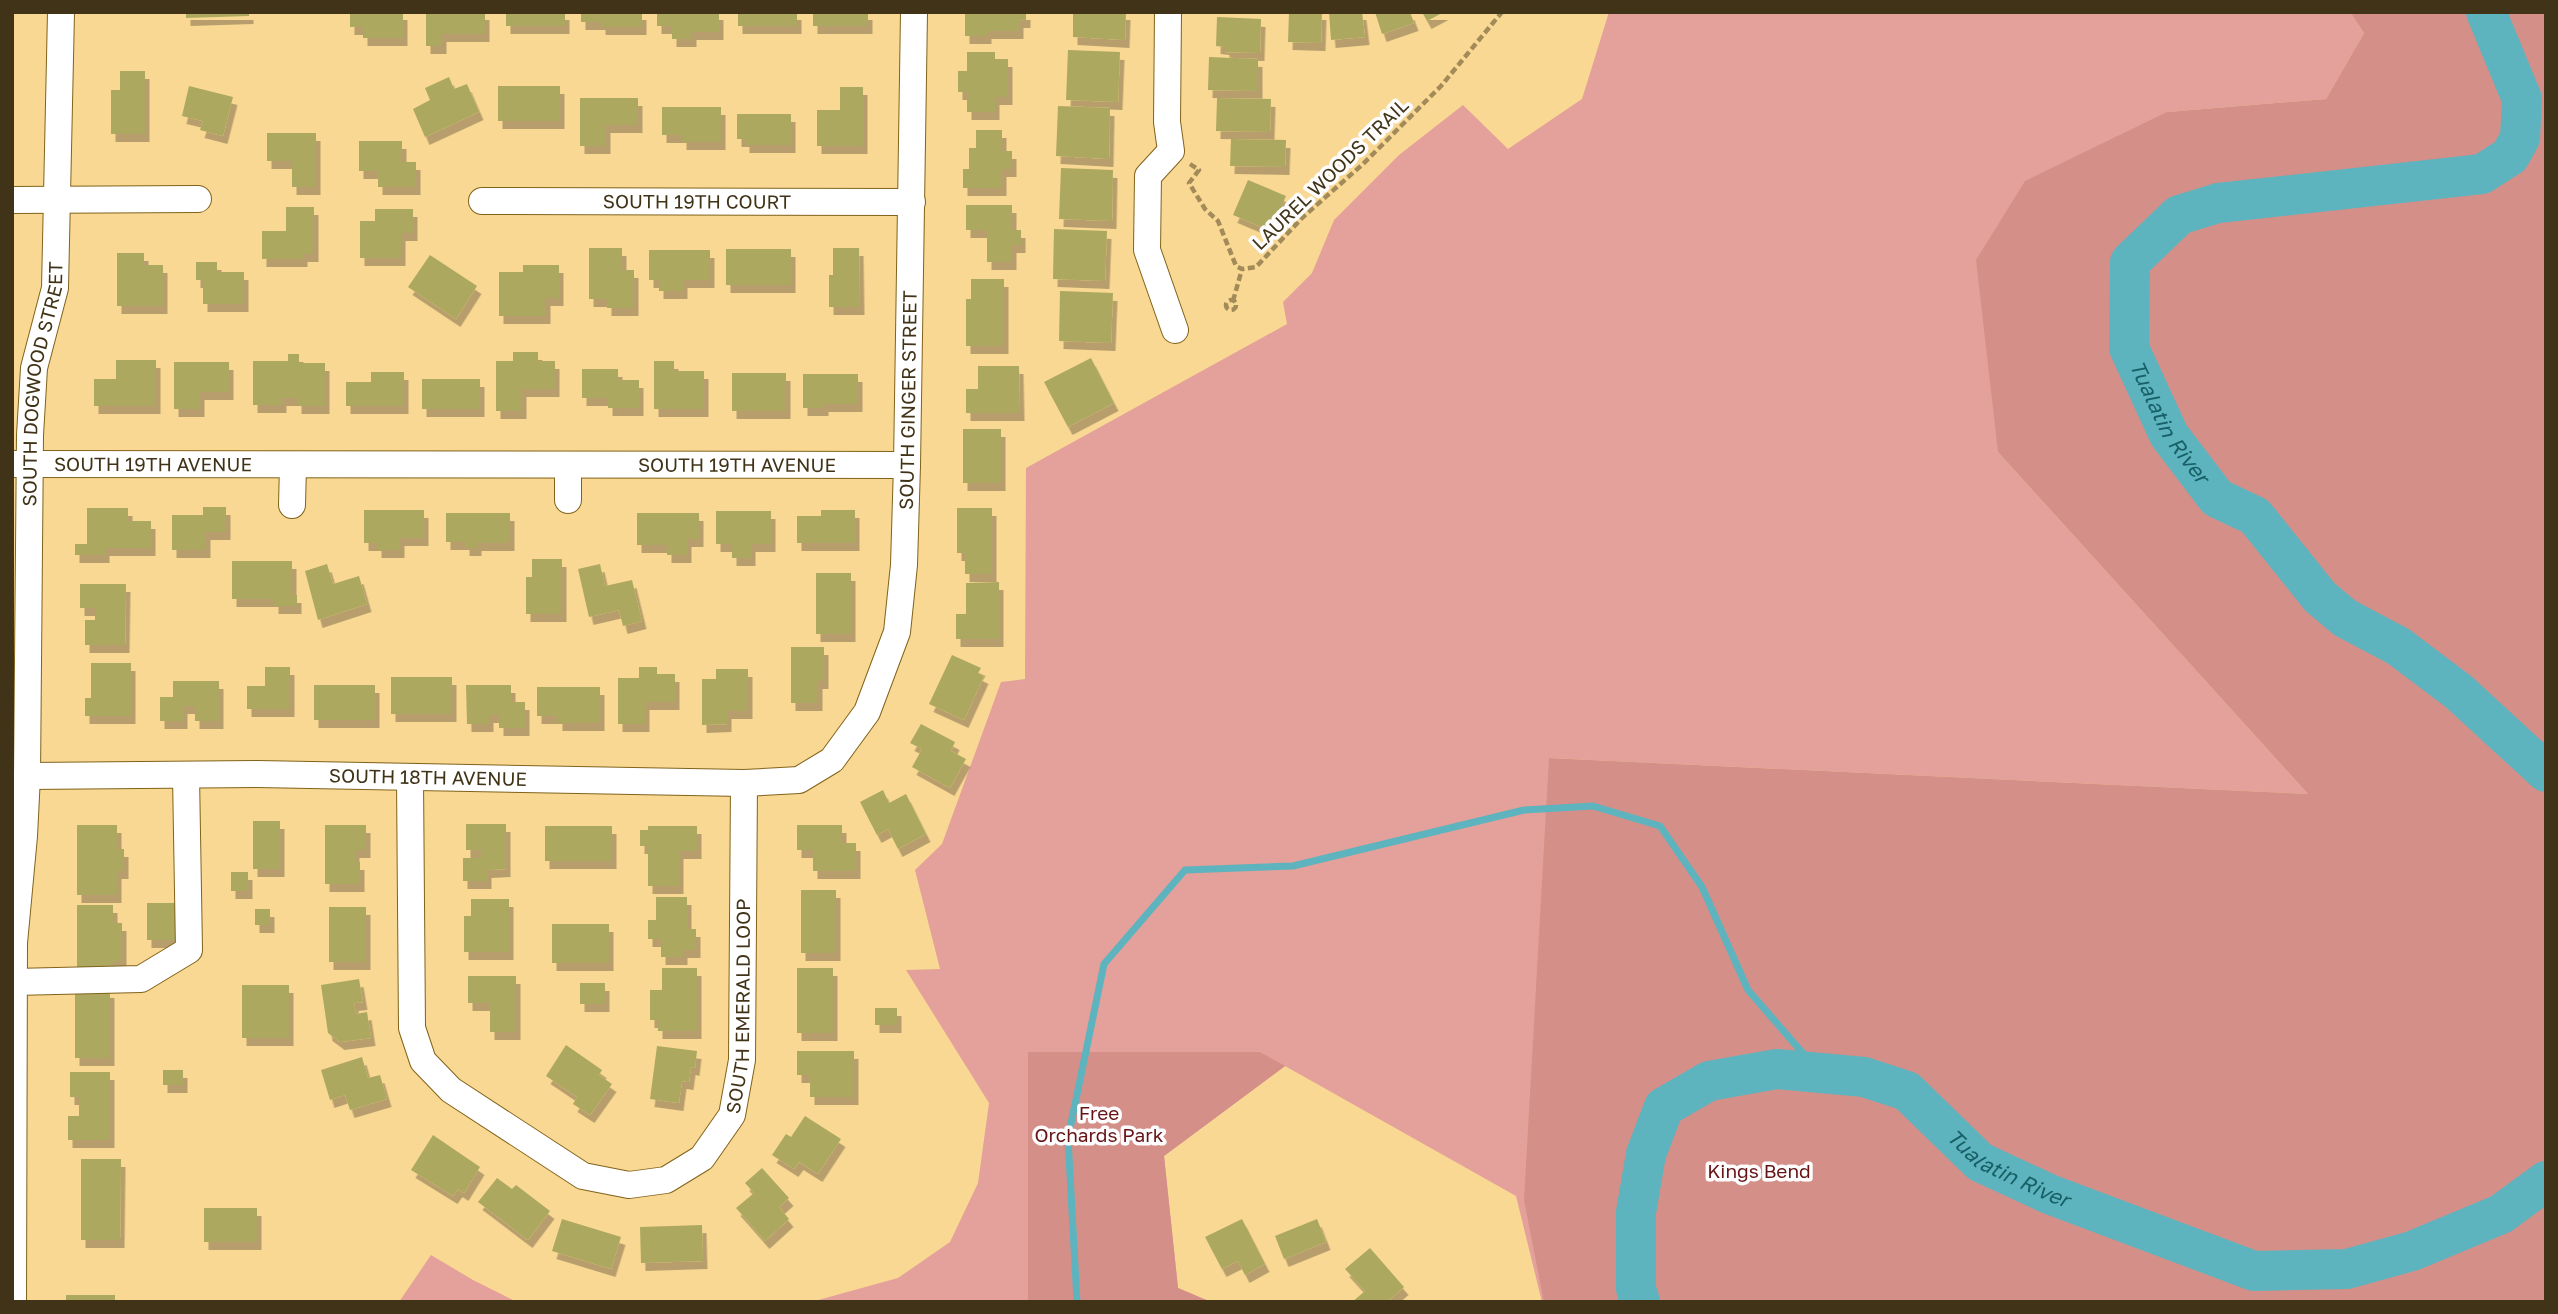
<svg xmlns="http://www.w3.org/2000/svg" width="2558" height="1314" font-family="'Golos Text',sans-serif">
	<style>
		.green { fill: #e4a09a }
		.forest { fill: #d48f89 }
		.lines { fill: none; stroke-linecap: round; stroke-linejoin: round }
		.stream { stroke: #5eb4be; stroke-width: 7 }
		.river { stroke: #5eb4be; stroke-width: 40 }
		.building { fill: #ada85f; filter: url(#shadow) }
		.minor-casing { stroke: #81631b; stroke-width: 28 }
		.path { stroke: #a38b59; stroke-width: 4.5; stroke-dasharray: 7 3.5; stroke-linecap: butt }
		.minor { stroke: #fff; stroke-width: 26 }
		.labels { text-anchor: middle; stroke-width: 7; stroke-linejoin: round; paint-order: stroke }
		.street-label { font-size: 19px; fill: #403317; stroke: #fdfdfd }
		.park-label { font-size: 19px; fill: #651315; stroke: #fdfdfd }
		.water-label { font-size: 21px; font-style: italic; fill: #186067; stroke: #fdfdfd }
	</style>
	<defs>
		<filter id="shadow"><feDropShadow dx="4.5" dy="8" stdDeviation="0" flood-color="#0004"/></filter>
	</defs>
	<rect width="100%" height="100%" fill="#f9d893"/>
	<g class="green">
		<path d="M1609 12H2350L2364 33 2326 99 2167 112 1998 452 2308 794 1549 758 2546 1302H1542L1516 1196 1285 1066 1164 1156 1178 1288 1211 1302H811L898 1278 950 1242 978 1183 989 1103 906 970 940 969 915 870 942 844 1001 682 1025 679 1026 468 1287 324 1283 302 1312 273 1334 220 1399 155 1463 105 1508 149 1582 99Z"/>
		<path d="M431 1255 473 1280 517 1302H399Z"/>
	</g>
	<g class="forest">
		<path d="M2350 12H2546V1302H1544L1524 1200 1549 758 2308 794 1998 452 1976 260 2025 181 2167 112 2326 99 2364 33Z"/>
		<path d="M1028 1052H1260L1285 1066 1164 1156 1178 1288 1211 1302H1028Z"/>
	</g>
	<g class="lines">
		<path class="stream" d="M1077 1302 1068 1138 1104 964 1185 870 1293 866 1524 810 1593 806 1660 826 1702 887 1748 990 1820 1073"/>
		<g class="river">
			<path id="s1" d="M2486 12 2522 99 2520 138 2510 156 2482 174 2218 203 2179 215 2130 262 2129 348 2169 435 2217 498 2255 516 2320 597 2345 618 2398 646 2459 692 2546 772"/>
			<path id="s2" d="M1640 1302 1636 1289V1212L1646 1154 1664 1107 1709 1081 1777 1069 1864 1077 1907 1091 1980 1162 2049 1194 2254 1271 2347 1269 2412 1251 2501 1214 2546 1181"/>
		</g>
	</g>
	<g class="building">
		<path d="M186 12H249V16L186 18Z"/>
		<path d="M350 12H403V38H363V27H350Z"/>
		<path d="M426 12H485V34H442V46H426Z"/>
		<rect x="506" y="12" width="59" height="14"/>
		<path d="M581 12H642V27H601V22H581Z"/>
		<path d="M657 12H719V32H692V39H672V26H657Z"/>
		<rect x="738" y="12" width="59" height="14"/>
		<rect x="813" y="12" width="55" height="14"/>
		<path d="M1026 12V20H1019V31H987V36H965V13Z"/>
		<path d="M1073 12H1126L1125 40 1073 37Z"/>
		<path d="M1289 12H1322L1321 43 1288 42Z"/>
		<path d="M1329 12H1362L1365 37 1331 40Z"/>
		<path d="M1375 12H1410L1414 23 1382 34Z"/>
		<path d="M1422 12H1444L1427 21Z"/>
		<path d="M1217 17 1261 19 1260 53 1225 52V47L1216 46Z"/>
		<path d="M1068 50 1120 52 1118 102 1066 100Z"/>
		<path d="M967 52H995V59H1008V97H995V112H967V92H958V71H967Z"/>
		<path d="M1209 57 1258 59V91L1208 90Z"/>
		<path d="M120 71H145V134H111V90H120Z"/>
		<path d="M449 77 454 89 467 84 479 112 425 137 413 109 430 100 425 88Z"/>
		<path d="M189 86 233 97 223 136 200 130 203 121 182 116Z"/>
		<rect x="498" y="86" width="62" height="35"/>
		<path d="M840 87H863V146H817V110H840Z"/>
		<path d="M580 98H638V125H606V146H580Z"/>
		<path d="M1217 98 1271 99 1270 132 1216 131Z"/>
		<path d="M1058 106 1110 108 1109 159 1056 156Z"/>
		<path d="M662 107H721V142H682V135H662Z"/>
		<path d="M737 114H791V145H745V139H737Z"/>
		<path d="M976 130H1002V151H1012V169H1002V188H963V169H969V148H976Z"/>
		<path d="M267 133H316V187H292V161H267Z"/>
		<path d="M1231 139 1286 140 1285 167 1230 166Z"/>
		<path d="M359 141H402V162H416V187H378V171H359Z"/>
		<path d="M1061 168 1113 170 1112 221 1059 219Z"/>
		<path d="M1248 180 1286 196 1271 231 1233 215Z"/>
		<path d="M966 205H1012V230H1021V245H1012V262H987V230H966Z"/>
		<path d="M286 207H314V254H303V259H262V231H286Z"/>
		<path d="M375 209H413V233H401V258H360V221H375Z"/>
		<path d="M1054 229 1107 231 1105 281 1053 279Z"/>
		<path d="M589 248H622V270H634V308H607V299H589Z"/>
		<path d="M833 248H859L860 307H829V275H833Z"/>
		<rect x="726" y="249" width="65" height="36"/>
		<path d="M649 250H710V280H683V291H659V280H649Z"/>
		<path d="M117 253H144V265H163V306H117Z"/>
		<path d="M430 255 477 286 456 319 408 287Z"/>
		<path d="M196 262H217V272H244V304H203V280H196Z"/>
		<path d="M523 265H559V298H546V316H499V272H523Z"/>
		<path d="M971 279H1004V346H966V299H971Z"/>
		<path d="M1060 291 1113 293 1111 343 1059 341Z"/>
		<path d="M513 352H538V361H555V389H522V411H496V361H513Z"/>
		<path d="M288 354H299V363H325V406H297V398H282V405H253V361H288Z"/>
		<path d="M1091 358 1114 403 1068 427 1044 382Z"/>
		<path d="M116 360H156V406H94V379H116Z"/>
		<path d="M654 361H674V371H704V409H654Z"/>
		<path d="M174 362H229V392H200V409H174Z"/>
		<path d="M978 366H1019L1020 413H966V389H978Z"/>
		<path d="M582 369H618V380H639V408H608V398H582Z"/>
		<path d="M371 372H404V406H346V382H371Z"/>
		<rect x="732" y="373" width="54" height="38"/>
		<path d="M803 374H858V404H824V408H803Z"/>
		<rect x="422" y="379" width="58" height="30"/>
		<rect x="963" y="429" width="38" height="54"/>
		<path d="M203 507H226V532H206V550H172V515H203Z"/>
		<path d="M87 508H128V521H151V548H105V555H75V544H87Z"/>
		<path d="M957 508H992V574H965V553H957Z"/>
		<path d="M364 510H424V538H400V550H377V543H364Z"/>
		<path d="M821 510H855V543H797V516H821Z"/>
		<path d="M716 511H771V544H751V558H732V544H716Z"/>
		<path d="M446 513H510V543H477V548H465V542H446Z"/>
		<path d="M637 513H699V539H687V555H667V545H637Z"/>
		<path d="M532 559H562V614H526V577H532Z"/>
		<path d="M232 561H292V595H297V606H274V599H232Z"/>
		<path d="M327 564 333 584 359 576 367 604 318 620 305 571Z"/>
		<path d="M600 564 605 586 632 580 642 621 623 626 619 610 589 617 578 569Z"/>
		<rect x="816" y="573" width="35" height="61"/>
		<path d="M999 582V639H956V614H966V583Z"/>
		<path d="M80 584H126L125 645H85V620H95V608H80Z"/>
		<path d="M791 647H824V681H818V703H791Z"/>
		<path d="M952 655 981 668 978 673 984 676 964 720 929 704Z"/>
		<path d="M91 663H131V716H85V698H91Z"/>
		<path d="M265 667H290V709H247V686H265Z"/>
		<path d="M639 667H657V674H675V702H645V724H618V678H639Z"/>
		<path d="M716 669H748V711H727V724L702 725V679H716Z"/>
		<rect x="391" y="677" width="61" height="37"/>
		<path d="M173 681H219V721H195V706H183V721H160V697H173Z"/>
		<rect x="314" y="685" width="61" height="35"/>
		<path d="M466 685H511V702H525V728H499V715H489V724H467Z"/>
		<path d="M537 687H600V723H558V716H537Z"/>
		<path d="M921 724 955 742 951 751 966 759 950 788 912 767 922 749 910 743Z"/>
		<path d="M883 790 889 803 906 794 926 834 898 849 888 829 877 835 860 802Z"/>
		<rect x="253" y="821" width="27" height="48"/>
		<path d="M466 824H506V869L487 870V881H463V858H482V850H466Z"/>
		<path d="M77 825H117V849H124V871H117V895H77Z"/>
		<path d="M325 825H366V850H355V862H360V884H325Z"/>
		<path d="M797 825H842V843H856V871H813V850H797Z"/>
		<rect x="545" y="826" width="67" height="35"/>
		<path d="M648 826H697V851H679V886H648V846H640V830H648Z"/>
		<rect x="231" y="872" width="17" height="19"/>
		<rect x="801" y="890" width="35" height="63"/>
		<path d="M656 897H687V929H696V950H683V957H661V939H648V920H656Z"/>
		<path d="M471 899H509V952H464V916H471Z"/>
		<rect x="147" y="903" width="36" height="37"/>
		<path d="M77 905H113V923H122V961H113V973H77Z"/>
		<rect x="329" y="907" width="37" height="55"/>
		<rect x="255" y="909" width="15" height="16"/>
		<rect x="552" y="924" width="57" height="39"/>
		<path d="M662 968H697V1031H658V1020H650V990H662Z"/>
		<rect x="797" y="968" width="36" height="65"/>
		<path d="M468 976H516V1032H490V1003H468Z"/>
		<path d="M359 979 363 1002 354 1003 356 1014 367 1012 371 1038 340 1042 328 1033 321 985Z"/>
		<rect x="580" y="983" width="25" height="21"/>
		<rect x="242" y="985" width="47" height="53"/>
		<rect x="75" y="990" width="35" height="68"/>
		<rect x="875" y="1008" width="22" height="17"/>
		<path d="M566 1045 602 1070 599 1075 612 1084 590 1115 573 1104 577 1097 546 1076Z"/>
		<path d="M657 1046 697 1051 695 1068 691 1067 689 1082 682 1081 679 1103 650 1099Z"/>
		<path d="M797 1051H854V1097H810V1075H797Z"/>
		<path d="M362 1057 368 1078 380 1075 387 1099 350 1110 345 1095 330 1100 321 1070Z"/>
		<rect x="163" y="1070" width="20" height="15"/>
		<path d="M70 1072H110V1140H68V1116H79V1097H70Z"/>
		<path d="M805 1116 841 1139 818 1174 799 1162 794 1169 772 1155 786 1134 791 1137Z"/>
		<path d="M433 1135 480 1167 464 1193 458 1189 453 1196 411 1170Z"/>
		<path d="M81 1159H121L120 1240H81Z"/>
		<path d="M762 1168 789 1198 779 1207 789 1219 765 1241 736 1208 754 1193 745 1183Z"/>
		<path d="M497 1178 512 1189 516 1185 550 1211 528 1240 478 1202Z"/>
		<rect x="204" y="1208" width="53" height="34"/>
		<path d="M562 1219 621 1237 611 1269 552 1251Z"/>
		<path d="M1242 1219 1265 1264 1245 1275 1238 1261 1222 1269 1205 1237Z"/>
		<path d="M1317 1219 1326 1242 1284 1259 1275 1236Z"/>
		<path d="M702 1225 703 1261 641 1263 640 1227Z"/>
		<path d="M1370 1248 1404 1287 1387 1302H1352L1365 1291 1345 1269Z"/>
		<rect x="66" y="1295" width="49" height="7"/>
	</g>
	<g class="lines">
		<g class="minor-casing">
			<g id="minor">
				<path d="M1168 12 1167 122 1171 151 1148 176 1147 250 1175 330"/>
				<path d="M12 200 198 199"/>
				<path id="s3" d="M482 201 912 202"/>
				<path id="s4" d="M13 464 907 465"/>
				<path d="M568 500V465"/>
				<path d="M292 505 293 465"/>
				<path id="s5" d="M27 776 257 774 744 783 799 780 832 760 867 712 897 632 904 565 907 465 914 12"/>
				<path id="s6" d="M410 779 412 1028 423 1061 451 1090 583 1176 629 1185 666 1180 702 1158 732 1115 742 1060 744 783"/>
				<path d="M14 982 141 979 189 950 186 775"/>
				<path id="s7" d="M13 1302 14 943 24 836 27 776 30 435 34 368 55 288 61 12"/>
			</g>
		</g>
		<g class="path">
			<path d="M1190 164 1199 170 1189 183 1205 209 1218 221 1236 266 1242 269 1256 267 1303 217 1363 164 1441 86 1502 12"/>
			<circle cx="1231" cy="305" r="5"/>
			<path d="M1233 301 1242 269"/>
		</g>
		<use href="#minor" class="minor"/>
	</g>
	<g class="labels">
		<g class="street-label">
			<text transform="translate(1330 174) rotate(-44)" y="7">LAUREL WOODS TRAIL</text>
			<text dy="7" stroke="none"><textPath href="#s3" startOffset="215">SOUTH 19TH COURT</textPath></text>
			<text dy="7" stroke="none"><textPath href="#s7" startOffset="920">SOUTH DOGWOOD STREET</textPath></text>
			<text dy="7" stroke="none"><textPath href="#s5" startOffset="1188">SOUTH GINGER STREET</textPath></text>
			<text dy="7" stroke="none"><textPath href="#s4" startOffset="140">SOUTH 19TH AVENUE</textPath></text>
			<text dy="7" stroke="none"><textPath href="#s4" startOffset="724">SOUTH 19TH AVENUE</textPath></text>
			<text dy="7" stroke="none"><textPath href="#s5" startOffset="401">SOUTH 18TH AVENUE</textPath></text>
			<text dy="7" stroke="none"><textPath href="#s6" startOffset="770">SOUTH EMERALD LOOP</textPath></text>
		</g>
		<g class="park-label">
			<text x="1099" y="1120">Free<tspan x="1099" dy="22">Orchards Park</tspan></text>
			<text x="1759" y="1178">Kings Bend</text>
		</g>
		<g class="water-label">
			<text dy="7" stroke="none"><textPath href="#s1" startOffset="732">Tualatin River</textPath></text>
			<text dy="7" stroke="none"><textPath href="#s2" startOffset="583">Tualatin River</textPath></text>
		</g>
	</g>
	<rect width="2558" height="1314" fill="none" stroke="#403317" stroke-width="28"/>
</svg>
